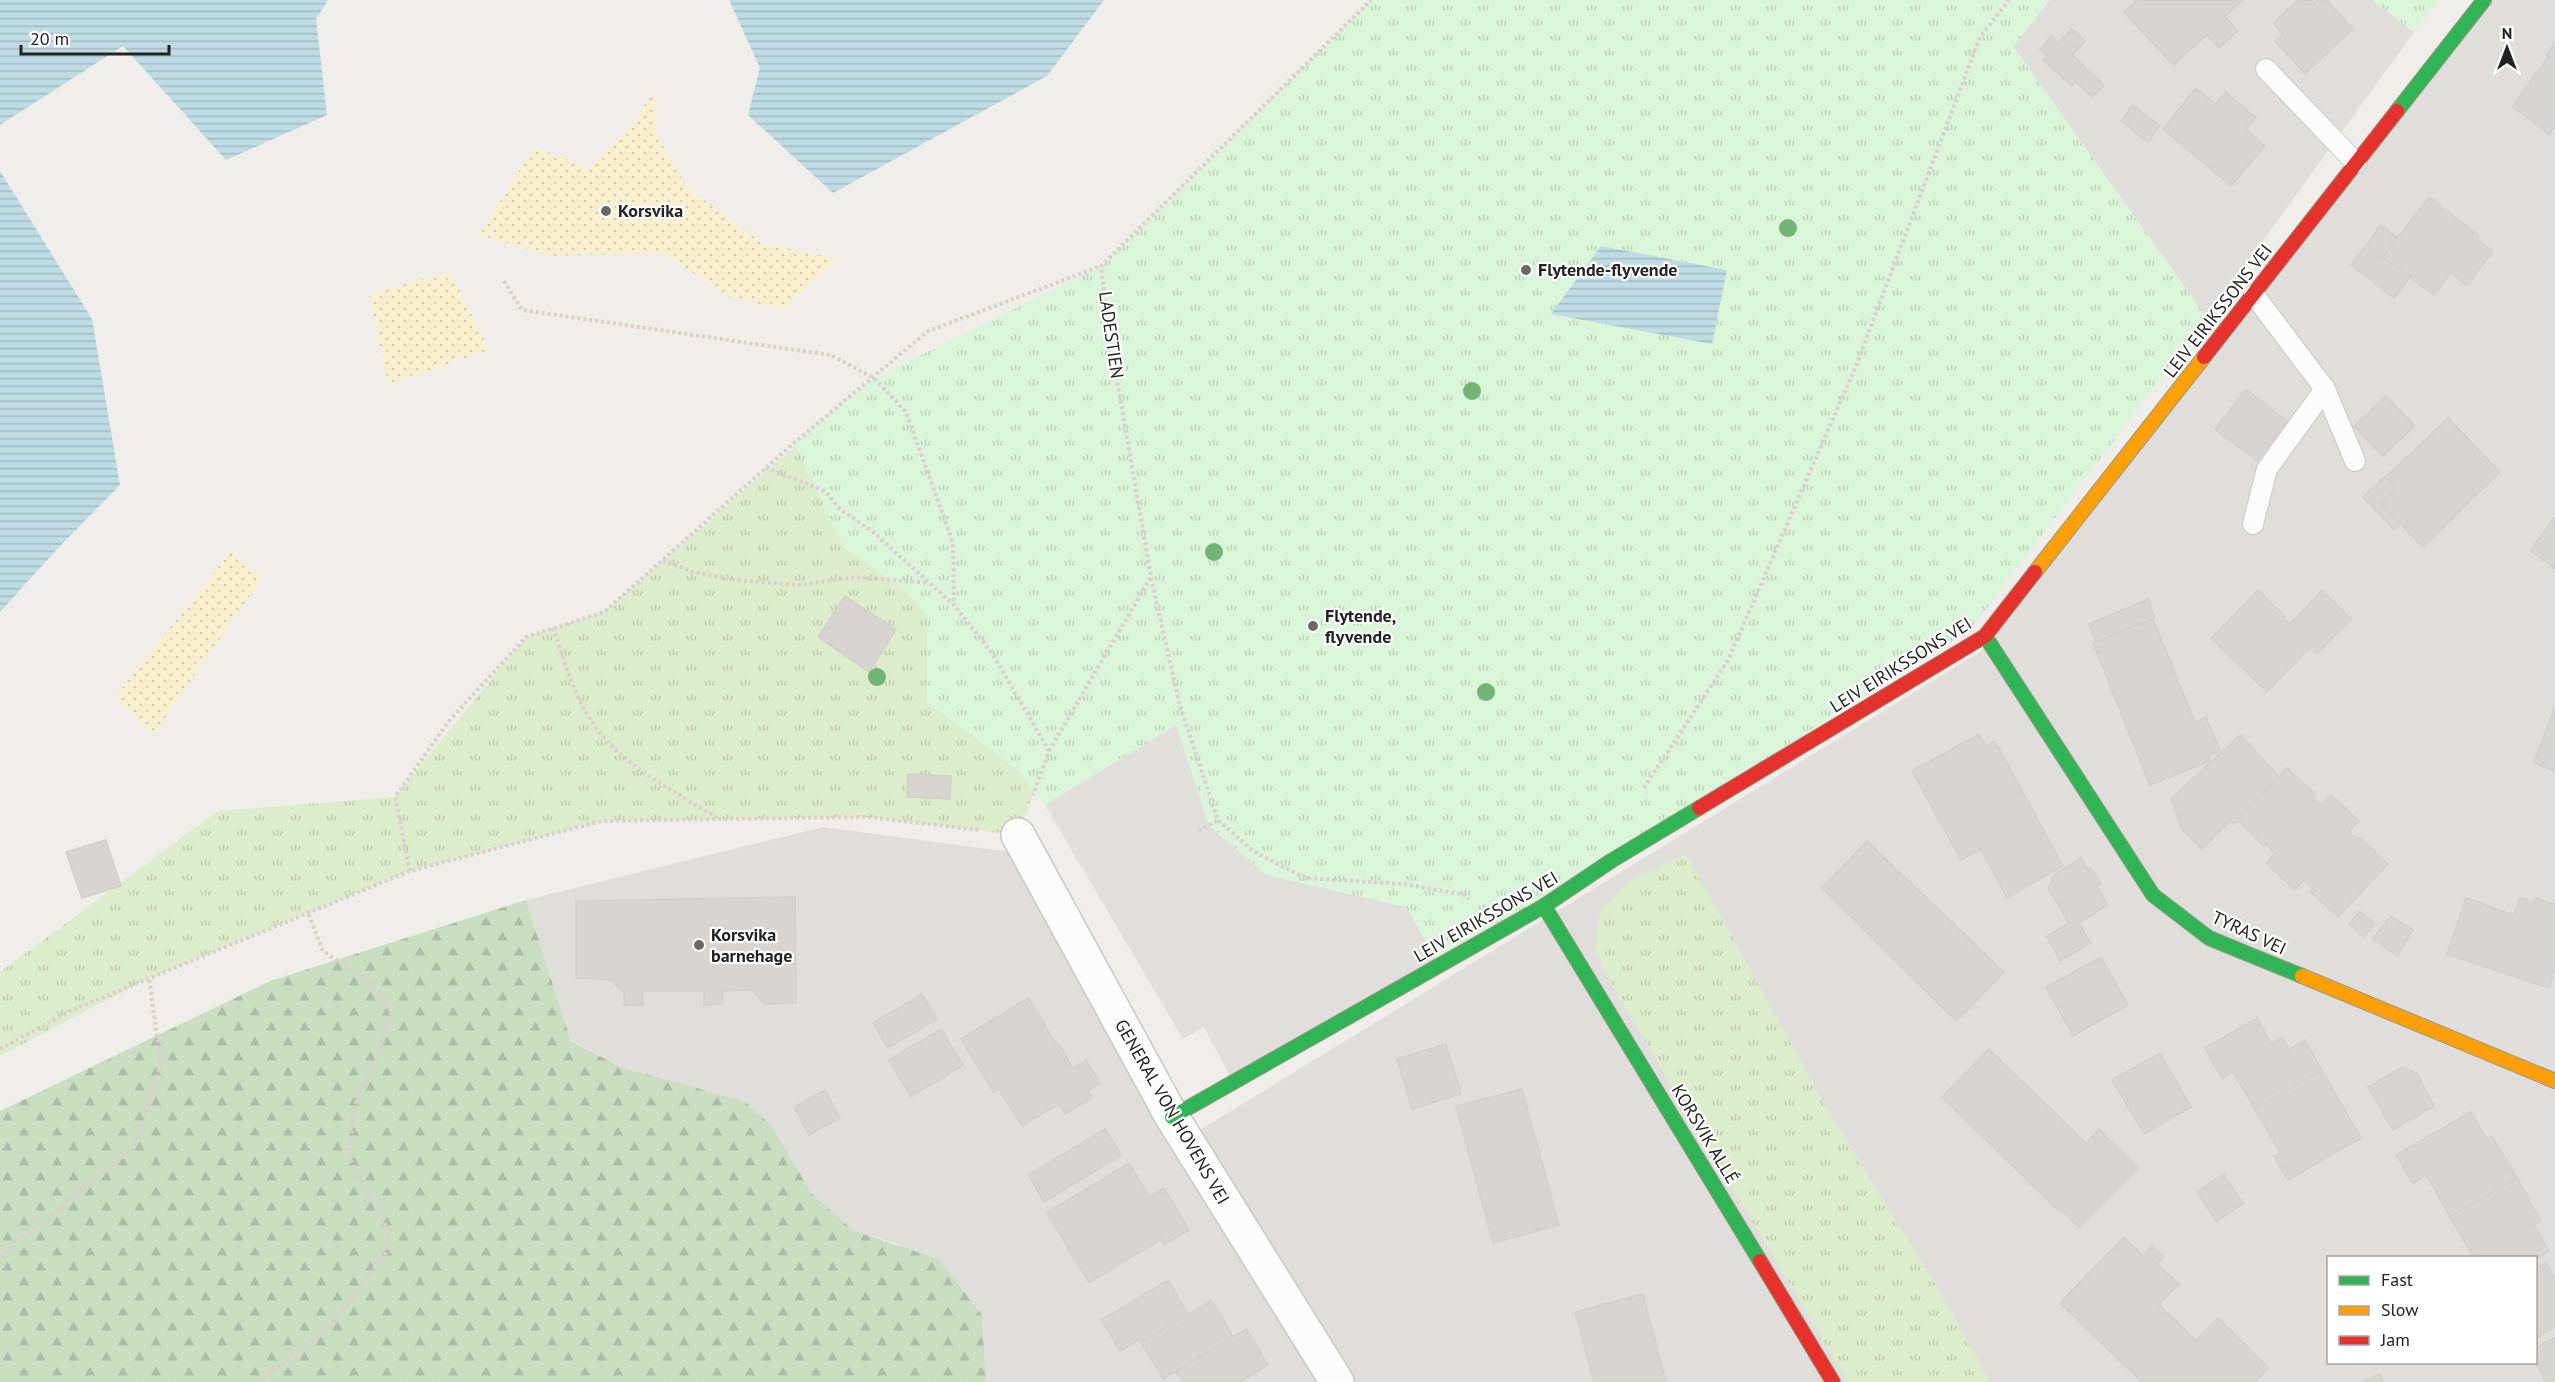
<svg xmlns="http://www.w3.org/2000/svg" width="2555" height="1382" font-family="'PT Sans',sans-serif">
	<style>
		.residential { fill: #dfdedc; fill-rule: evenodd }
		.grass { fill: url(#grass-tufts) }
		.forest { fill: url(#forest-firs) }
		.sand { fill: url(#sand-dots) }
		.park { fill: url(#park-tufts) }
		.parking { fill: #e0dfde }
		.water { fill: url(#water-rules) }
		.building { fill: #d7d4d2; stroke: #d3d0cc; stroke-width: 1.5 }
		.lines { fill: none; stroke-linecap: round; stroke-linejoin: round }
		.lane-casing { stroke: #c9c8c7; stroke-width: 22 }
		.street-casing { stroke: #c9c8c7; stroke-width: 36 }
		.fast-casing { stroke: #999a82; stroke-width: 16 }
		.slow-casing { stroke: #999a82; stroke-width: 16 }
		.jam-casing { stroke: #999a82; stroke-width: 16 }
		.path { stroke: #dccecd; stroke-width: 4; stroke-dasharray: 3 3; stroke-linecap: butt }
		.lane { stroke: #fdfcfc; stroke-width: 20 }
		.street { stroke: #fdfcfc; stroke-width: 33 }
		.fast { stroke: #30b455; stroke-width: 14 }
		.slow { stroke: #ff9f0a; stroke-width: 14 }
		.jam { stroke: #e5322d; stroke-width: 14 }
		.tree { fill: #73b476 }
		.poi-dot { fill: #6a6968; stroke: #fff; stroke-width: 2 }
		.labels { text-anchor: middle; stroke-width: 4.5; stroke-linejoin: round; paint-order: stroke }
		.poi-label { font-size: 18px; font-weight: bold; fill: #222; stroke: #fff; text-anchor: start }
		.street-label { font-size: 18px; fill: #222; stroke: #fff }
	</style>
	<defs>
		<pattern id="grass-tufts" width="24" height="20" patternUnits="userSpaceOnUse" patternTransform="scale(1.5)"><rect width="24" height="20" fill="#ddeccb"/><path d="M3 7l-1-3M5 7V3M7 7l1-3M15 17l-1-3M17 17v-4M19 17l1-3" fill="none" stroke="#bdcaae"/></pattern>
		<pattern id="forest-firs" width="22" height="20" patternUnits="userSpaceOnUse" patternTransform="scale(1.5)"><rect width="22" height="20" fill="#cbdec1"/><path d="M5 1l3.5 6h-7zM16 11l3.5 6h-7z" fill="#aebea6"/></pattern>
		<pattern id="sand-dots" width="8" height="8" patternUnits="userSpaceOnUse" patternTransform="scale(1.5)"><rect width="8" height="8" fill="#f8f0d0"/><path d="M2 2h.1M6 6h.1" fill="none" stroke="#d4ceb2" stroke-width="1.8" stroke-linecap="round"/></pattern>
		<pattern id="park-tufts" width="24" height="20" patternUnits="userSpaceOnUse" patternTransform="scale(1.5)"><rect width="24" height="20" fill="#daf5da"/><path d="M3 7l-1-3M5 7V3M7 7l1-3M15 17l-1-3M17 17v-4M19 17l1-3" fill="none" stroke="#bbd2bb"/></pattern>
		<pattern id="water-rules" width="6" height="5" patternUnits="userSpaceOnUse" patternTransform="scale(1.5)"><rect width="6" height="5" fill="#bfdbe3"/><path d="M0 2.5h6" fill="none" stroke="#a4bcc2"/></pattern>
	</defs>
	<rect width="100%" height="100%" fill="#f0eeeb"/>
	<g class="residential">
		<path d="M2050 0H2373L2414 32 2207 318 2013 46Z"/>
		<path d="M2487 0H2555V1382H986L982 1315 896 1243 854 1232 812 1194 771 1125 744 1101 621 1067 571 1040 526 900 823 827 1010 852 1200 1130 1980 652ZM2328 1258H2536V1362H2328Z"/>
	</g>
	<g class="grass">
		<path d="M874 378 906 412 1049 751 1018 835 867 817 602 821 409 871 149 978 0 1056V972L218 811 395 797 526 637 604 612Z"/>
		<path d="M1686 854 1830 1114 1946 1302 1990 1382H1848L1616 992 1596 952 1599 914 1627 882Z"/>
	</g>
	<path class="forest" d="M526 900 571 1041 621 1067 744 1101 771 1125 812 1194 854 1231 939 1259 982 1315 986 1382H0V1111L270 981Z"/>
	<g class="sand">
		<path d="M654 90 656 134 687 187 762 243 837 259 784 309 731 298 663 253 551 256 479 235 534 147 590 168 632 126Z"/>
		<path d="M450 272 489 350 388 385 369 294Z"/>
		<path d="M231 551 262 578 153 735 115 697Z"/>
	</g>
	<g class="park">
		<path d="M1371 0H2050L2013 47 2207 318 1971 629 1440 965 1406 907 1266 875 1209 826 1176 725 1045 805 1018 771 927 702V614L903 589 843 547 794 443 874 378 1101 266Z"/>
		<path d="M2373 0H2440L2414 32Z"/>
	</g>
	<path class="parking" d="M1176 725 1209 826 1266 875 1406 907 1440 965 1233 1082 1204 1027 1183 1039 1045 805Z"/>
	<g class="water">
		<path d="M0 0H328L316 19 327 115 226 160 123 46 0 125Z"/>
		<path d="M729 0H1104L1047 76 833 193 748 115 760 68Z"/>
		<path d="M0 171 92 319 120 485 59 547 0 612Z"/>
		<path d="M1601 246 1727 270 1712 344 1551 314Z"/>
	</g>
	<g class="building">
		<path d="M2137 0H2243L2225 16 2238 31 2219 48 2207 35 2173 65 2124 12Z"/>
		<path d="M2298 0H2312L2315 3 2318 0H2327L2353 29 2305 74 2275 41 2283 34 2273 23Z"/>
		<path d="M2072 29 2085 41 2072 55 2104 85 2092 97 2075 81 2072 86 2043 60 2047 55 2040 49 2051 36 2058 43Z"/>
		<path d="M2555 42V126L2549 134 2512 107 2548 57 2546 55Z"/>
		<path d="M2196 88 2216 104 2226 92 2256 118 2246 129 2265 146 2231 186 2163 129Z"/>
		<path d="M2133 105 2160 126 2148 142 2121 121Z"/>
		<path d="M2429 197 2479 236 2477 239 2493 251 2467 286 2451 273 2434 295 2383 257Z"/>
		<path d="M2381 225 2398 238 2383 257 2410 277 2394 298 2351 265Z"/>
		<path d="M2246 389 2287 421 2257 461 2215 429Z"/>
		<path d="M2386 396 2415 426 2383 456 2354 426Z"/>
		<path d="M2448 418 2500 472 2423 547 2381 504 2397 488 2386 477Z"/>
		<path d="M2385 476 2397 488 2381 504 2400 524 2394 530 2363 497Z"/>
		<path d="M2555 517V569L2530 550Z"/>
		<path d="M2258 590 2285 616 2283 618 2290 624 2322 590 2351 619 2317 654 2310 648 2267 692 2211 638Z"/>
		<path d="M845 596 896 630 869 672 818 637Z"/>
		<path d="M2148 599 2155 618 2096 642 2089 624Z"/>
		<path d="M2153 619 2195 722 2206 717 2220 751 2208 756 2210 761 2150 785 2093 643Z"/>
		<path d="M2555 706V771L2534 763Z"/>
		<path d="M1979 734 1986 746 1995 741 2063 866 2007 898 1981 849 1961 860 1912 771Z"/>
		<path d="M2240 735 2279 776 2234 824 2231 820 2202 849 2183 831 2171 799Z"/>
		<path d="M2287 768 2316 795 2313 798 2321 805 2331 795 2359 821 2349 832 2357 839 2359 837 2388 864 2338 917 2310 891 2313 889 2304 880 2295 890 2266 863 2275 853 2266 844 2264 846 2237 820Z"/>
		<path d="M908 774 951 776 950 799 907 797Z"/>
		<path d="M106 840 121 886 82 898 66 852Z"/>
		<path d="M1867 841 2004 972 1956 1021 1822 888Z"/>
		<path d="M2081 858 2088 870 2092 868 2101 884 2097 886 2108 905 2079 923H2069L2048 888 2055 874Z"/>
		<path d="M795 897 796 1003 765 1004 751 990 722 991 723 1004 704 1005V991H642L643 1005H624V992L610 980 576 978V901Z"/>
		<path d="M2466 898 2514 915 2520 898 2534 902 2535 898 2555 904V971L2549 988 2447 954Z"/>
		<path d="M2360 911 2375 923 2364 937 2349 924Z"/>
		<path d="M2391 916 2413 930 2397 956 2373 938Z"/>
		<path d="M2069 923H2079L2091 943 2060 961 2047 936Z"/>
		<path d="M2101 957 2128 1005 2073 1036 2046 987Z"/>
		<path d="M922 994 937 1019 888 1048 873 1023Z"/>
		<path d="M1028 998 1057 1045 1059 1044 1073 1068 1086 1060 1100 1083 1088 1091 1092 1098 1065 1114 1059 1104 1022 1126 999 1089 994 1093 961 1039Z"/>
		<path d="M2257 1018 2272 1044 2282 1037 2289 1050 2305 1040 2322 1070 2255 1109 2233 1072 2222 1079 2205 1048Z"/>
		<path d="M941 1029 963 1065 911 1097 889 1060Z"/>
		<path d="M1446 1044 1461 1094 1412 1109 1397 1059Z"/>
		<path d="M1989 1049 2086 1143 2099 1129 2138 1168 2079 1227 2062 1211 2060 1212 1942 1097Z"/>
		<path d="M2160 1053 2191 1107 2144 1134 2112 1080Z"/>
		<path d="M2402 1067 2417 1073 2434 1106 2393 1130 2368 1087Z"/>
		<path d="M2322 1070 2361 1138 2288 1180 2274 1156 2280 1153 2255 1109Z"/>
		<path d="M1522 1089 1559 1225 1493 1243 1456 1106Z"/>
		<path d="M825 1090 840 1118 809 1135 794 1107Z"/>
		<path d="M2471 1112 2487 1140 2492 1136 2517 1178 2450 1217 2427 1176 2413 1183 2396 1155Z"/>
		<path d="M1105 1129 1121 1155 1044 1202 1028 1175Z"/>
		<path d="M1129 1163 1150 1197 1164 1188 1189 1230 1164 1245 1161 1239 1089 1283 1047 1213Z"/>
		<path d="M2224 1174 2243 1204 2216 1222 2197 1192Z"/>
		<path d="M2517 1178 2541 1221 2534 1225 2549 1251 2536 1259 2471 1258 2473 1256 2450 1217Z"/>
		<path d="M2124 1237 2143 1256 2152 1246 2164 1257 2157 1264 2179 1284 2159 1305 2196 1340 2218 1318 2269 1368 2255 1382H2142L2060 1303Z"/>
		<path d="M2546 1263 2555 1279V1327L2536 1338V1269Z"/>
		<path d="M1168 1280 1189 1315 1144 1341 1142 1338 1120 1351 1101 1320Z"/>
		<path d="M1643 1294 1666 1382H1594L1575 1312Z"/>
		<path d="M1212 1300 1233 1337 1163 1379 1141 1342Z"/>
		<path d="M1246 1329 1268 1365 1240 1382H1183L1176 1371Z"/>
		<path d="M2555 1337V1382H2546L2535 1362 2536 1348Z"/>
		<path d="M2379 1374 2384 1382H2364Z"/>
	</g>
	<g class="lines">
		<g class="lane-casing">
			<g id="lane">
				<path d="M2266 69 2356 163"/>
				<path d="M2254 295 2325 389 2355 461"/>
				<path d="M2253 524 2267 469 2325 389"/>
			</g>
		</g>
		<g class="street-casing">
			<path id="street" d="M1018 835 1172 1117 1337 1382"/>
		</g>
		<g class="fast-casing">
			<g id="fast">
				<path d="M2397 111 2484 0"/>
				<path d="M1985 636 2153 895 2209 938 2302 976"/>
				<path d="M1544 906 1760 1261"/>
				<path d="M1172 1117 1544 906 1611 861 1699 808"/>
			</g>
		</g>
		<g class="slow-casing">
			<g id="slow">
				<path d="M2035 572 2204 357"/>
				<path d="M2302 976 2555 1081"/>
			</g>
		</g>
		<g class="jam-casing">
			<g id="jam">
				<path d="M2204 357 2397 111"/>
				<path d="M1699 808 1985 636 2035 572"/>
				<path d="M1760 1261 1833 1382"/>
			</g>
		</g>
		<g class="path">
			<path d="M504 281 522 310 831 355 874 378 906 412 953 543 954 605"/>
			<path d="M766 468 825 491 841 510 872 531 954 605 992 653 1049 751 1033 795"/>
			<path d="M663 560 693 572 736 580 800 585 855 577 928 583"/>
			<path d="M1151 578 1180 706 1218 820 1253 851 1305 878 1405 884 1465 895 1469 899"/>
			<path d="M553 628C564 658 573 695 592 722 622 766 674 791 719 819"/>
			<path d="M1049 751 1151 577 1109 333 1101 266 1371 0"/>
			<path d="M1644 788 1728 660 1856 366 1980 37 2009 0"/>
			<path d="M1199 831 1218 820"/>
			<path d="M410 871 395 797 449 721 526 637 604 612 794 443 928 331 1101 266"/>
			<path d="M0 1049 70 1011 410 871 602 821 867 817 978 830"/>
			<path d="M0 1256 134 1148 161 1065 149 978"/>
			<path d="M259 1382 331 1325 387 1251V1228L349 1157 354 1106 380 1052 391 1011 368 981 323 951 308 913"/>
		</g>
		<use href="#lane" class="lane"/>
		<use href="#street" class="street"/>
		<use href="#fast" class="fast"/>
		<use href="#slow" class="slow"/>
		<use href="#jam" class="jam"/>
	</g>
	<g class="tree">
		<circle cx="1788" cy="228" r="9"/>
		<circle cx="1472" cy="391" r="9"/>
		<circle cx="1214" cy="552" r="9"/>
		<circle cx="877" cy="677" r="9"/>
		<circle cx="1486" cy="692" r="9"/>
	</g>
	<g class="poi-dot">
		<circle cx="606" cy="211" r="6"/>
		<circle cx="1526" cy="270" r="6"/>
		<circle cx="1313" cy="626" r="6"/>
		<circle cx="699" cy="945" r="6"/>
	</g>
	<g class="labels">
		<g class="poi-label">
			<text x="618" y="217">Korsvika</text>
			<text x="1538" y="276">Flytende-flyvende</text>
			<text x="1325" y="622">Flytende,<tspan x="1325" dy="21">flyvende</tspan></text>
			<text x="711" y="941">Korsvika<tspan x="711" dy="21">barnehage</tspan></text>
		</g>
		<g class="street-label">
			<text transform="translate(2218 311) rotate(-52)" y="6">LEIV EIRIKSSONS VEI</text>
			<text transform="translate(1111 335) rotate(82)" y="6">LADESTIEN</text>
			<text transform="translate(1901 665) rotate(-32)" y="6">LEIV EIRIKSSONS VEI</text>
			<text transform="translate(1486 917) rotate(-30)" y="6">LEIV EIRIKSSONS VEI</text>
			<text transform="translate(2249 933) rotate(25)" y="6">TYRAS VEI</text>
			<text transform="translate(1172 1112) rotate(60)" y="6">GENERAL VON HOVENS VEI</text>
			<text transform="translate(1705 1134) rotate(59)" y="6">KORSVIK ALLÉ</text>
		</g>
	</g>
	<rect x="2327" y="1256" width="210" height="108" fill="#ffffff" stroke="#a7a7a7" stroke-width="1.5"/>
	<rect x="2339" y="1276" width="30" height="9" fill="#30b455" stroke="#a7a7a7" stroke-width="1.5"/>
	<text x="2381" y="1286" font-size="18" fill="#222222">Fast</text>
	<rect x="2339" y="1306" width="30" height="9" fill="#ff9f0a" stroke="#a7a7a7" stroke-width="1.5"/>
	<text x="2381" y="1316" font-size="18" fill="#222222">Slow</text>
	<rect x="2339" y="1336" width="30" height="9" fill="#e5322d" stroke="#a7a7a7" stroke-width="1.5"/>
	<text x="2381" y="1346" font-size="18" fill="#222222">Jam</text>
	<g transform="translate(2507 48)" stroke="#ffffff" stroke-width="4.5" paint-order="stroke">
	<path d="M0-4.5L10 22L0 15L-10 22Z" fill="#222222"/>
	<text y="-9" font-size="16" font-weight="bold" text-anchor="middle" fill="#222222">N</text>
	</g>
	<path d="M21 45v9h148v-9" fill="none" stroke="#222222" stroke-width="3"/>
	<text x="30" y="45" font-size="18" fill="#222222" stroke="#ffffff" stroke-width="4.5" paint-order="stroke">20 m</text>
</svg>
